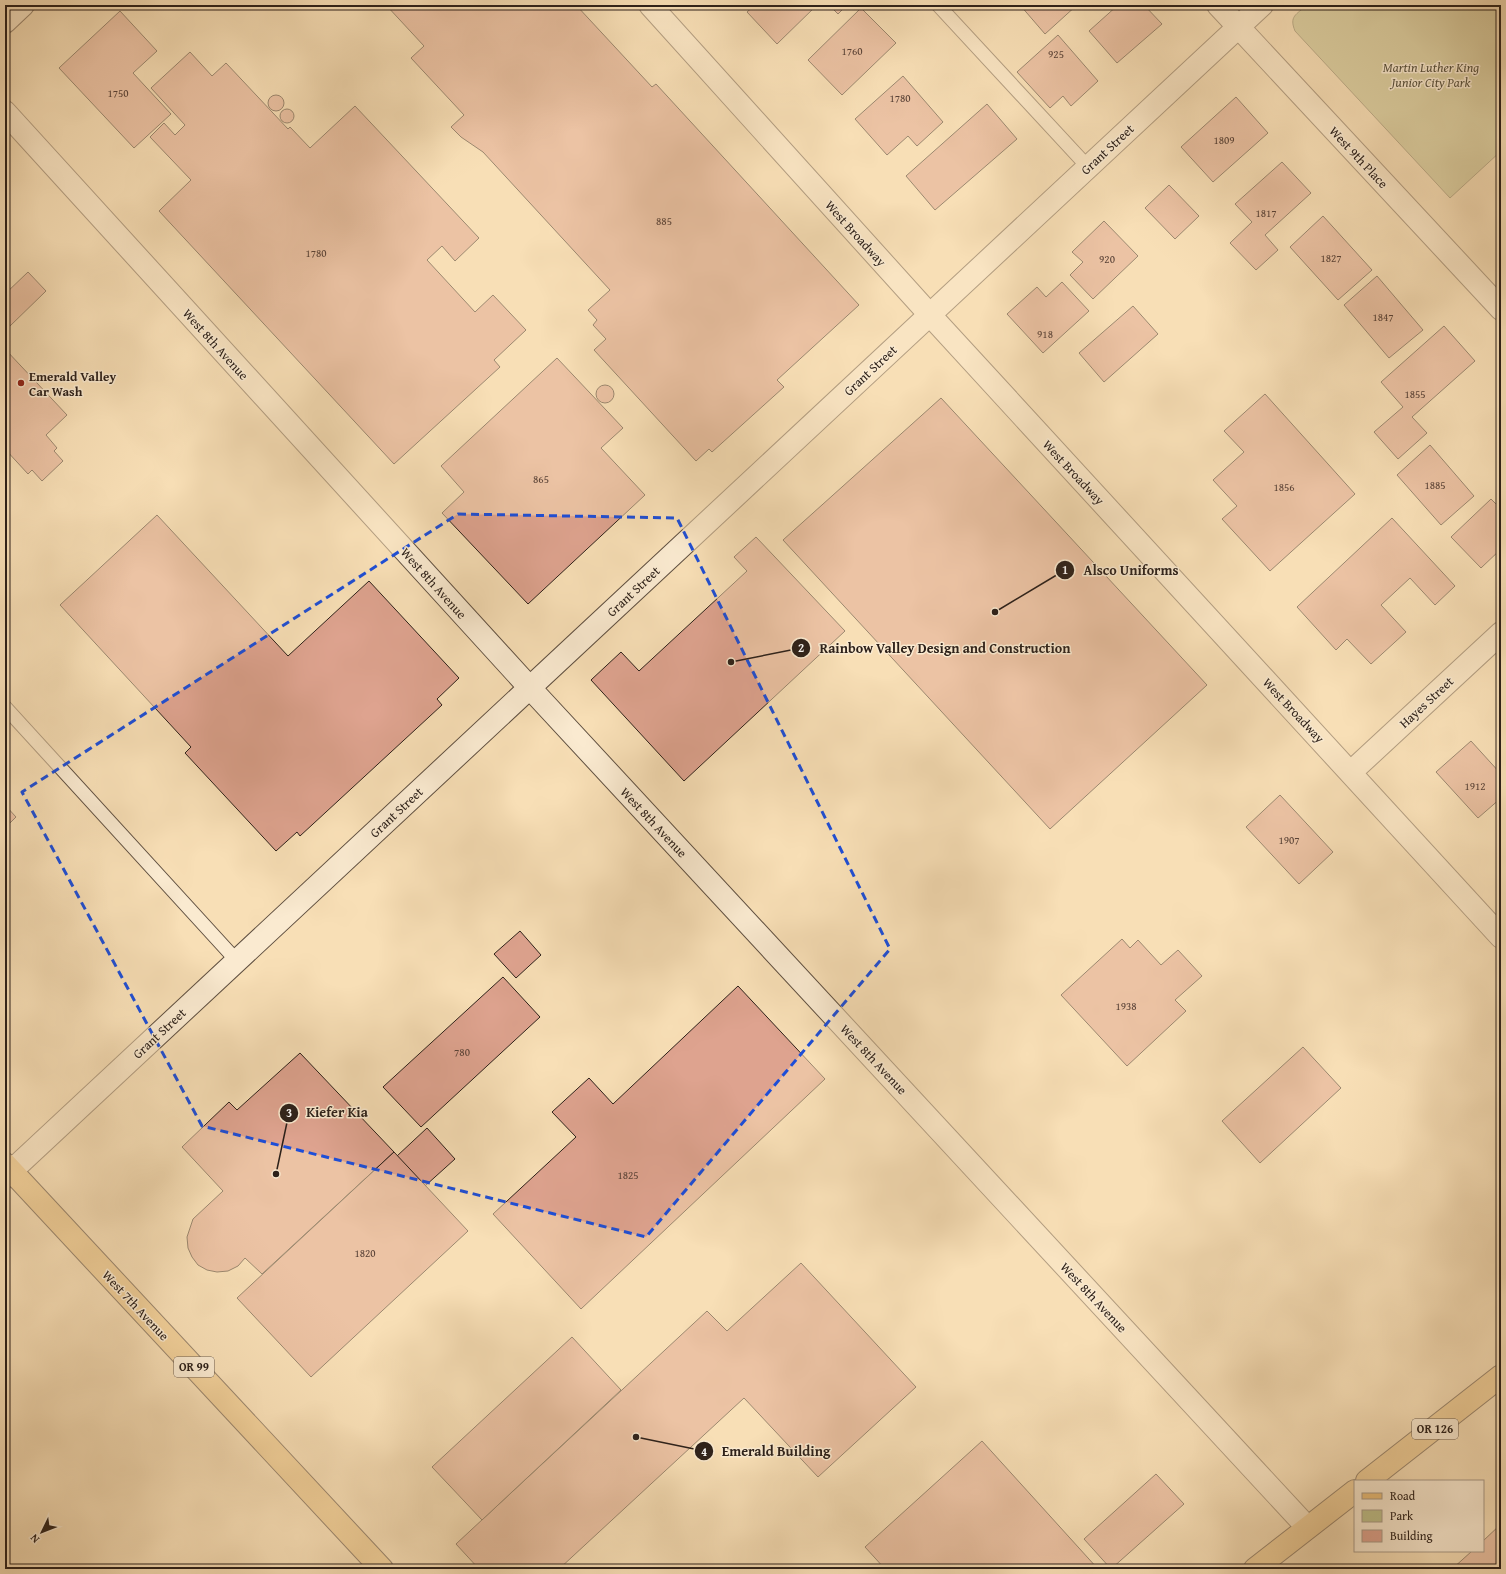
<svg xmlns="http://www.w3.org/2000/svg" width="1506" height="1574" font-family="'Gentium Book Plus',serif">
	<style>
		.green { fill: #bfc18c; stroke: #767153 }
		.building { fill: #dea38f; stroke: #2d211a }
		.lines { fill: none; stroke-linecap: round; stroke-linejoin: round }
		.lane-casing { stroke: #605041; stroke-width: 15 }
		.street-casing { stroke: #605041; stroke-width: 24 }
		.secondary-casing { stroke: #2d211a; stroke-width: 24 }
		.primary-casing { stroke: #2d211a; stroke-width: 24 }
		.lane { stroke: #faead0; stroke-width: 13 }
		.street { stroke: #faead0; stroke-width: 22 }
		.secondary { stroke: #faead0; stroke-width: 22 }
		.primary { stroke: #ecc07b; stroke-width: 22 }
		.marked { fill: none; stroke: #1d4ed8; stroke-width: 3; stroke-dasharray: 8 5; stroke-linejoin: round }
		.poi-dot { fill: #8f2418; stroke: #faead0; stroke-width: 1.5 }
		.labels { text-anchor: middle; stroke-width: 3; stroke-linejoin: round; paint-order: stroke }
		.number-label { font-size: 11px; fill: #594237 }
		.shield { fill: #faead0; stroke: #6a5d51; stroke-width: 1 }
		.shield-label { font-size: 12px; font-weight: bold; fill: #2d211a }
		.park-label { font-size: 13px; font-style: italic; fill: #59513c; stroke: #faead0 }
		.street-label { font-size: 13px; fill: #2d211a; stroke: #faead0 }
		.poi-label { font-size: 13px; font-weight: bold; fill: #2d211a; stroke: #faead0; text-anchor: start }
		.leader { fill: none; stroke: #2d211a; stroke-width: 1.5 }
		.callout-dot { fill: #2d211a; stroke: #faead0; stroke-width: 1.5 }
		.mark-label { font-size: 12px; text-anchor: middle; font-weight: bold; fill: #fff }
		.callout-label { font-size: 14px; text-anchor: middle; font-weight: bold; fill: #2d211a; stroke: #faead0; stroke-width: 3; stroke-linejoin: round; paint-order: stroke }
	</style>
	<rect width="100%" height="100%" fill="#f8dfb6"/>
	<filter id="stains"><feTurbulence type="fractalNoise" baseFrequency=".005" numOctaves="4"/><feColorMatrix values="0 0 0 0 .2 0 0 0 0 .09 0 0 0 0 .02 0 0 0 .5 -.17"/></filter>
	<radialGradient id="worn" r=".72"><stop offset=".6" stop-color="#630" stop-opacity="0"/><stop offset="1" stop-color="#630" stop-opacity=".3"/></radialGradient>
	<path class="green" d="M1307 5H1501V151L1450 198 1295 31C1289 16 1296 15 1307 5Z"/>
	<g class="building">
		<path d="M386 5H576L652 87 656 84 859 305 777 380 784 387 712 452 709 449 696 461 594 350 606 339 593 325 597 320 588 310 610 290 483 152 461 137 451 127 464 115 411 58 424 46Z"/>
		<path d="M755 5H817L777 44 747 12Z"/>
		<path d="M829 5H847L838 14Z"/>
		<path d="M1020 5H1077L1045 34Z"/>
		<path d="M1118 5H1144L1162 24 1117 63 1089 31Z"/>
		<path d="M861 8 896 43 842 95 808 60Z"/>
		<path d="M120 11 157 51 133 73 171 114 134 148 59 68Z"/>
		<path d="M1058 35 1098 81 1071 106 1063 96 1050 108 1017 72Z"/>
		<path d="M190 52 212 76 226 63 288 129 290 127 310 148 355 106 479 238 455 261 442 246 427 260 475 312 493 295 526 330 494 360 500 367 394 464 159 211 191 180 150 137 164 123 175 135 185 125 151 88Z"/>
		<path d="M903 76 943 122 917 146 908 136 887 155 855 119Z"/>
		<circle cx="276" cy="103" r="8"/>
		<path d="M1236 97 1268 133 1213 182 1181 147Z"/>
		<path d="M987 104 1017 139 935 210 906 176Z"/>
		<circle cx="287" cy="116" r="7"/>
		<path d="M1282 162 1311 193 1265 235 1278 250 1256 270 1230 243 1252 222 1235 204Z"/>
		<path d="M1169 185 1199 216 1175 239 1145 208Z"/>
		<path d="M1323 216 1372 270 1338 300 1290 247Z"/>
		<path d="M1104 221 1138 256 1093 299 1070 275 1083 262 1072 252Z"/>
		<path d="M28 272 46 291 9 327 5 323V294Z"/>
		<path d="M1377 276 1423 330 1389 358 1344 305Z"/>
		<path d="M1062 282 1089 311 1043 353 1007 314 1037 287 1046 297Z"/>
		<path d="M1133 306 1158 334 1104 382 1079 353Z"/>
		<path d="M1444 326 1475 361 1412 417 1427 433 1398 459 1374 432 1403 407 1381 382Z"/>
		<path d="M5 349 67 415 46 435 57 448 54 451 63 461 42 481 32 470 28 474 5 449Z"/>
		<path d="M557 358 623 428 601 448 645 495 528 604 442 513 464 492 441 466Z"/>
		<circle cx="605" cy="394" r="9"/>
		<path d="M1265 394 1355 494 1270 571 1222 519 1237 506 1213 480 1244 452 1224 431Z"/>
		<path d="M941 398 1207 685 1050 829 783 540Z"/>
		<path d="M1430 445 1474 496 1441 525 1397 475Z"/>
		<path d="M1491 499 1497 505 1501 501V549L1481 568 1451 537Z"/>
		<path d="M157 515 288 656 369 581 459 678 437 699 442 705 300 836 297 832 276 851 185 753 191 747 60 605Z"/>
		<path d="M1392 518 1455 586 1435 605 1410 578 1381 605 1406 632 1371 664 1347 639 1336 650 1297 607Z"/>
		<path d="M756 537 845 631 684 781 591 680 621 652 639 671 747 571 734 557Z"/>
		<path d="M1471 741 1501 774V798L1478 818 1436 772Z"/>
		<path d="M1280 795 1333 852 1299 884 1246 827Z"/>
		<path d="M5 805 16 817 5 828Z"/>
		<path d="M520 931 541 955 516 978 494 954Z"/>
		<path d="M1122 939 1130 948 1138 940 1161 965 1178 950 1202 976 1175 1000 1186 1011 1127 1066 1061 995Z"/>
		<path d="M503 977 540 1017 421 1127 383 1087Z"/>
		<path d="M738 986 825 1079 581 1309 493 1214 576 1137 552 1112 589 1078 613 1104Z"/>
		<path d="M1303 1047 1341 1088 1260 1163 1222 1121Z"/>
		<path d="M300 1053 394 1152 262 1274 245 1258 238 1266 228 1271 217 1272 207 1270 198 1265 192 1257 188 1248 187 1237 193 1219 223 1191 182 1147 229 1102 237 1110Z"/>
		<path d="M427 1128 455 1159 425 1186 397 1156Z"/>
		<path d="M394 1152 468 1231 311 1377 237 1298Z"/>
		<path d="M801 1263 916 1387 818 1477 744 1398 559 1569H479L456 1544 707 1311 727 1331Z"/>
		<path d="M572 1337 621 1390 482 1520 432 1467Z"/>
		<path d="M982 1441 1098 1569H885L865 1547Z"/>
		<path d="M1156 1474 1184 1504 1111 1569 1084 1539Z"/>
		<path d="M1501 1524V1569H1452L1472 1551H1483V1541Z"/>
	</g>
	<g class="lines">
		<g class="lane-casing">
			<g id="lane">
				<path d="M938 5 1088 167"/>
				<path d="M5 707 237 961"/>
			</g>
		</g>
		<g class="street-casing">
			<g id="street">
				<path d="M650 5 930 315 1501 937"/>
				<path d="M1218 5 1501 309"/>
				<path d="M5 112 530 688 1307 1527"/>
				<path d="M1351 772 1501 633"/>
				<path d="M5 1177 1262 5"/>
			</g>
		</g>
		<g class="secondary-casing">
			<path id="secondary" d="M5 22 23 5"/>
		</g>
		<g class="primary-casing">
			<g id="primary">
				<path d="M5 1164 382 1569"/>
				<path d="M1367 1481 1501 1376"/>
				<path d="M1255 1569 1355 1491"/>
			</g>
		</g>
		<use href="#lane" class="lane"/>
		<use href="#street" class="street"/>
		<use href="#secondary" class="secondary"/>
		<use href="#primary" class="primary"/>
	</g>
	<path d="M0 0H1506V1574H0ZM458 514 677 518 890 949 646 1237 202 1126 22 792Z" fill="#f8dfb6" fill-opacity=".55" fill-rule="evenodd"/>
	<path class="marked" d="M458 514 677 518 890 949 646 1237 202 1126 22 792Z"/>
	<circle class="poi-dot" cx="21" cy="383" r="4"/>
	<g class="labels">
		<g class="number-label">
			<text x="852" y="55">1760</text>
			<text x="1056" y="58">925</text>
			<text x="118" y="97">1750</text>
			<text x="900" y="102">1780</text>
			<text x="1224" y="144">1809</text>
			<text x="1266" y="217">1817</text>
			<text x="664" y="225">885</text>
			<text x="316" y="257">1780</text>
			<text x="1331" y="262">1827</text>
			<text x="1107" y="263">920</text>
			<text x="1383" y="321">1847</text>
			<text x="1045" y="338">918</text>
			<text x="1415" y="398">1855</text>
			<text x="541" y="483">865</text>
			<text x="1435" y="489">1885</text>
			<text x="1284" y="491">1856</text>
			<text x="1475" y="790">1912</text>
			<text x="1289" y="844">1907</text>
			<text x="1126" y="1010">1938</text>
			<text x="462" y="1056">780</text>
			<text x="628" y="1179">1825</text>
			<text x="365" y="1257">1820</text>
		</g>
		<g class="shield">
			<rect x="174" y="1357" width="40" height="20" rx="3"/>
			<rect x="1412" y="1419" width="46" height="20" rx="3"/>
		</g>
		<g class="shield-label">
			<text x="194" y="1371">OR 99</text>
			<text x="1435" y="1433">OR 126</text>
		</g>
		<g class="park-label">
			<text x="1431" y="72">Martin Luther King<tspan x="1431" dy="15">Junior City Park</tspan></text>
		</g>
		<g class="street-label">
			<text transform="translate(1107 149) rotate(-43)" y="5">Grant Street</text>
			<text transform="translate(1359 157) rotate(47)" y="5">West 9th Place</text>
			<text transform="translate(856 233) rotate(48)" y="5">West Broadway</text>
			<text transform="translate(216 344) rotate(48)" y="5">West 8th Avenue</text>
			<text transform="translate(870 370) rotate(-43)" y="5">Grant Street</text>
			<text transform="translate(1074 472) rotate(47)" y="5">West Broadway</text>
			<text transform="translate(434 583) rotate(48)" y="5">West 8th Avenue</text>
			<text transform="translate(633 591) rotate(-43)" y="5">Grant Street</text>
			<text transform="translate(1426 702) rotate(-43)" y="5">Hayes Street</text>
			<text transform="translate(1294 710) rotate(47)" y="5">West Broadway</text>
			<text transform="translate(396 812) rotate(-43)" y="5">Grant Street</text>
			<text transform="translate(654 822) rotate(47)" y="5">West 8th Avenue</text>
			<text transform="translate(159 1033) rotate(-43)" y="5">Grant Street</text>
			<text transform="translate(874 1059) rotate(47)" y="5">West 8th Avenue</text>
			<text transform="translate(1094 1297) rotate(47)" y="5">West 8th Avenue</text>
			<text transform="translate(136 1305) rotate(47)" y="5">West 7th Avenue</text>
		</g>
		<g class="poi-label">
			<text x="29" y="381">Emerald Valley<tspan x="29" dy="15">Car Wash</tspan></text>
		</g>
	</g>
	<path class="leader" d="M995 612L1065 570M731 662L801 648M276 1174L289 1113M636 1437L704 1451"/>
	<g class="callout-dot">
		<circle cx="995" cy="612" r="4"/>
		<circle cx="731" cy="662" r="4"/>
		<circle cx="276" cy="1174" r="4"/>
		<circle cx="636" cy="1437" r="4"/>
		<circle cx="1065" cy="570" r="10"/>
		<circle cx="801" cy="648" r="10"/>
		<circle cx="289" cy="1113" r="10"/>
		<circle cx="704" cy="1451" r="10"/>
	</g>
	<g class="mark-label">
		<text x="1065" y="574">1</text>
		<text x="801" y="652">2</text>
		<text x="289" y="1117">3</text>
		<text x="704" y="1456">4</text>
	</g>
	<g class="callout-label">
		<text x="1131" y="575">Alsco Uniforms</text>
		<text x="945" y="653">Rainbow Valley Design and Construction</text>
		<text x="337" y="1117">Kiefer Kia</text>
		<text x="776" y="1456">Emerald Building</text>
	</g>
	<rect width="1506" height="1574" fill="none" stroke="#f8dfb6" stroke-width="20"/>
	<rect x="6" y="6" width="1494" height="1562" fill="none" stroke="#2d211a" stroke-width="2"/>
	<rect x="10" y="10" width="1486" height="1554" fill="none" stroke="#2d211a"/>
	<rect x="1354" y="1480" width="130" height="72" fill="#faead0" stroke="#a89a87"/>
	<rect x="1362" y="1493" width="20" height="6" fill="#ecc07b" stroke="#a89a87"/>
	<text x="1390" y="1500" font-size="12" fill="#2d211a">Road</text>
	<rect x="1362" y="1510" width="20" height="12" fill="#bfc18c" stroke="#a89a87"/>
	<text x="1390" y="1520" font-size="12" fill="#2d211a">Park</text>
	<rect x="1362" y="1530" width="20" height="12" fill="#dea38f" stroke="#a89a87"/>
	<text x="1390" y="1540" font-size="12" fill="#2d211a">Building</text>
	<g transform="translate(42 1532) rotate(227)" stroke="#faead0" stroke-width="3" paint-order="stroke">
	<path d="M0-3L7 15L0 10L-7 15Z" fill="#2d211a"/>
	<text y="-6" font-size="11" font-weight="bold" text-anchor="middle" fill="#2d211a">N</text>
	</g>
	<rect width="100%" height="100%" filter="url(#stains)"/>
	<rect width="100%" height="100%" fill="url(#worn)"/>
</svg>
